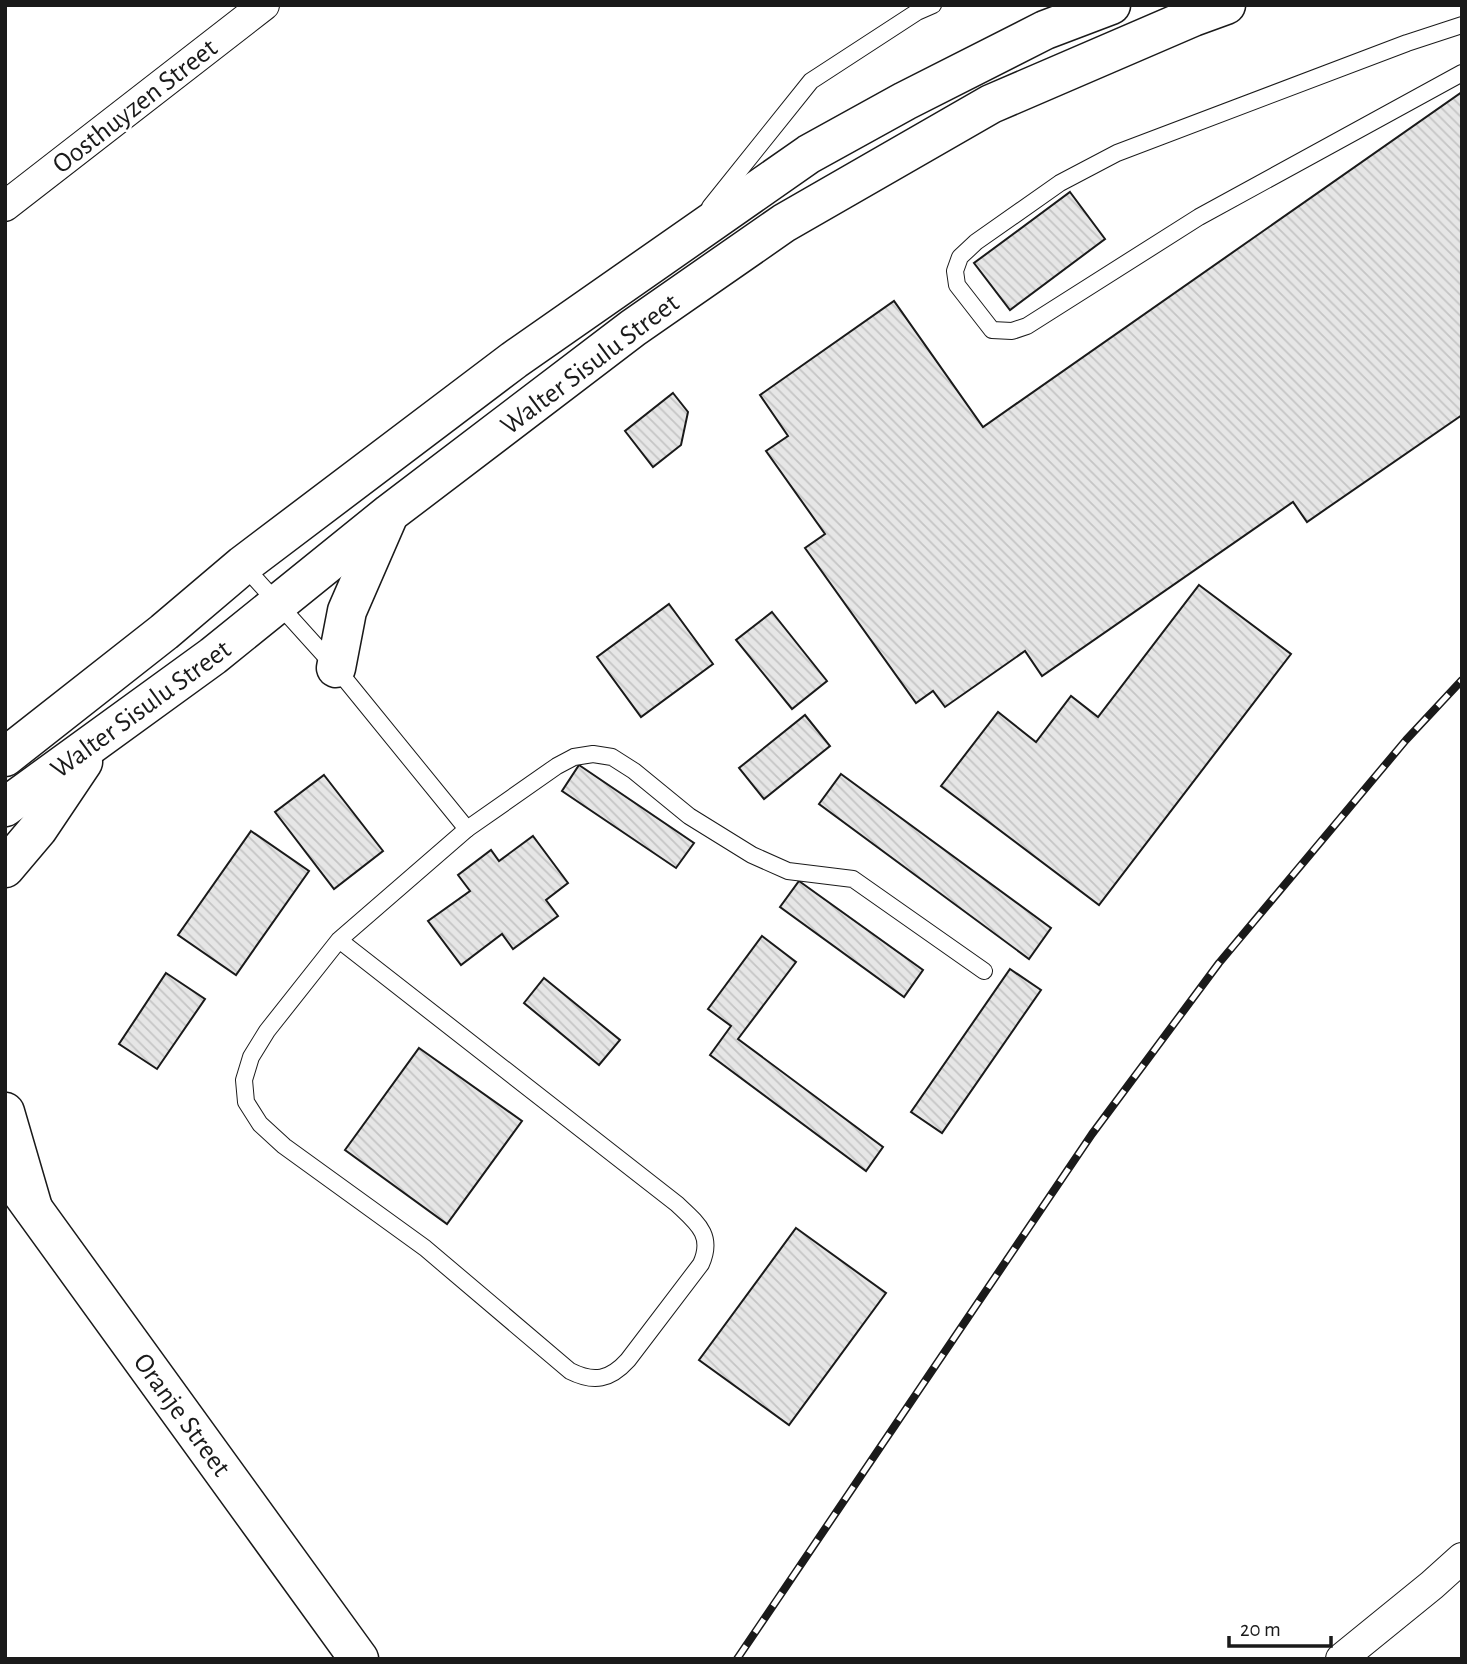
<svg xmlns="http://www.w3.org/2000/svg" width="1467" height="1664" font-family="'Alegreya Sans',sans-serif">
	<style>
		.building { fill: url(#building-back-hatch); stroke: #1a1a1a; stroke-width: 2 }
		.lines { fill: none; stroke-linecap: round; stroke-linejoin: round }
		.service-casing { stroke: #1a1a1a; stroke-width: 18 }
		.minor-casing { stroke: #1a1a1a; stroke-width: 32 }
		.tertiary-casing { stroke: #1a1a1a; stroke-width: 41 }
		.secondary-casing { stroke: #1a1a1a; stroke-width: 41 }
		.service { stroke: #fff; stroke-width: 16 }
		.minor { stroke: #fff; stroke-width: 30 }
		.tertiary { stroke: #fff; stroke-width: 38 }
		.secondary { stroke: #fff; stroke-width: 38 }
		.rail-casing { stroke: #1a1a1a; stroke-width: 8 }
		.rail { stroke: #fff; stroke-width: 5; stroke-dasharray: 16; stroke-linecap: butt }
		.labels { text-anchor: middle; stroke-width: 5; stroke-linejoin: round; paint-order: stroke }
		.street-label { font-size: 28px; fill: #1a1a1a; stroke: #fff }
	</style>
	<defs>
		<pattern id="building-back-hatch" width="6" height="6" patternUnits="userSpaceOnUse" patternTransform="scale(1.75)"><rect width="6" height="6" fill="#e6e6e6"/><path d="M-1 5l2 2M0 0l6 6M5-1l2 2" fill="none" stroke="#c5c5c5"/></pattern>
	</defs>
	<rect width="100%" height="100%" fill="#fff"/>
	<g class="building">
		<path d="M1462 92V415L1307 522 1293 502 1042 676 1025 651 945 707 933 691 916 703 805 548 825 534 766 451 788 436 760 395 894 301 983 427Z"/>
		<path d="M1070 192 1105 239 1010 310 974 263Z"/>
		<path d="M673 393 688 412 681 445 653 467 625 431Z"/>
		<path d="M1199 585 1291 654 1099 905 941 786 998 712 1036 742 1071 696 1098 717Z"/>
		<path d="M669 604 713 664 641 717 597 657Z"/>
		<path d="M772 612 827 681 792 709 736 640Z"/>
		<path d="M805 715 830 746 764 799 739 768Z"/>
		<path d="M579 765 694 843 676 868 562 791Z"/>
		<path d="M841 774 1051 928 1029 959 819 804Z"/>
		<path d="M324 775 383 851 334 889 275 812Z"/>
		<path d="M251 831 309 871 236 975 178 935Z"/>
		<path d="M533 836 568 883 546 900 558 916 513 949 502 934 461 965 428 921 470 891 458 875 491 850 499 861Z"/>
		<path d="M799 881 923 970 904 997 780 907Z"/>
		<path d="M762 936 796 962 738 1039 883 1147 866 1171 710 1055 731 1026 708 1009Z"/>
		<path d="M1010 969 1041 990 942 1133 911 1112Z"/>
		<path d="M166 973 205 999 157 1069 119 1044Z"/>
		<path d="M544 978 620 1040 599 1065 524 1003Z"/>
		<path d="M419 1048 522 1121 447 1224 345 1150Z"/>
		<path d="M796 1228 886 1293 789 1425 699 1360Z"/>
	</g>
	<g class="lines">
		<g class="service-casing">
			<g id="service">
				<path d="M1462 25 1407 43 1117 153 1060 183 976 242 960 257 955 271 957 285 992 330 1012 331 1027 326 1199 217 1462 73"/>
				<path d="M710 207 811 81 917 12 933 5"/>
				<path d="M243 565 336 668 467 829"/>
				<path d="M339 940 677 1204C697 1223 714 1235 701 1264L628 1360C610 1380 594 1383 570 1371L425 1248 284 1146 260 1124 246 1102 244 1080 251 1057 267 1031 339 940 467 829 557 766 574 757 593 754 612 757 634 771 689 816 752 855 788 871 853 879 984 971"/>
			</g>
		</g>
		<g class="minor-casing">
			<g id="minor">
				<path d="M5 206 264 5"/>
				<path d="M1341 1659 1432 1585 1462 1558"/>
			</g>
		</g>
		<g class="tertiary-casing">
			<path id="tertiary" d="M13 1181 359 1659"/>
		</g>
		<g class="secondary-casing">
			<g id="secondary">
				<path d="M336 668 347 611 387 519"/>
				<path d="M5 757 164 632 243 565 514 360 809 154 905 101 1045 30 1111 5"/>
				<path d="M5 807 213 656 390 513 633 328 784 223 991 104 1193 17 1226 5"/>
				<path d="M5 868 38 829 83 762"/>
				<path d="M5 1112 33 1208"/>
			</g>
		</g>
		<use href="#service" class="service"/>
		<use href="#minor" class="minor"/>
		<use href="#tertiary" class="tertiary"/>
		<use href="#secondary" class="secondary"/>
		<g class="rail-casing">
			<path id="rail" d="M737 1659 1092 1134 1219 963 1406 740 1462 680"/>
		</g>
		<use href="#rail" class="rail"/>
	</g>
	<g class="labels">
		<g class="street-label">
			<text transform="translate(134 105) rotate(-38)" y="10">Oosthuyzen Street</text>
			<text transform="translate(589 363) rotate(-37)" y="10">Walter Sisulu Street</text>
			<text transform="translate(140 708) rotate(-36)" y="10">Walter Sisulu Street</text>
			<text transform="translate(183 1414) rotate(54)" y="10">Oranje Street</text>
		</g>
	</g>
	<rect width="1467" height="1664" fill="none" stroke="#1a1a1a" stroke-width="14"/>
	<path d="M1229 1636v10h102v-10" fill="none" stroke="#1a1a1a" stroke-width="3.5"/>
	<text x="1240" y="1636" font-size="21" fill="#1a1a1a" stroke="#ffffff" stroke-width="5" paint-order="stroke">20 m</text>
</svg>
